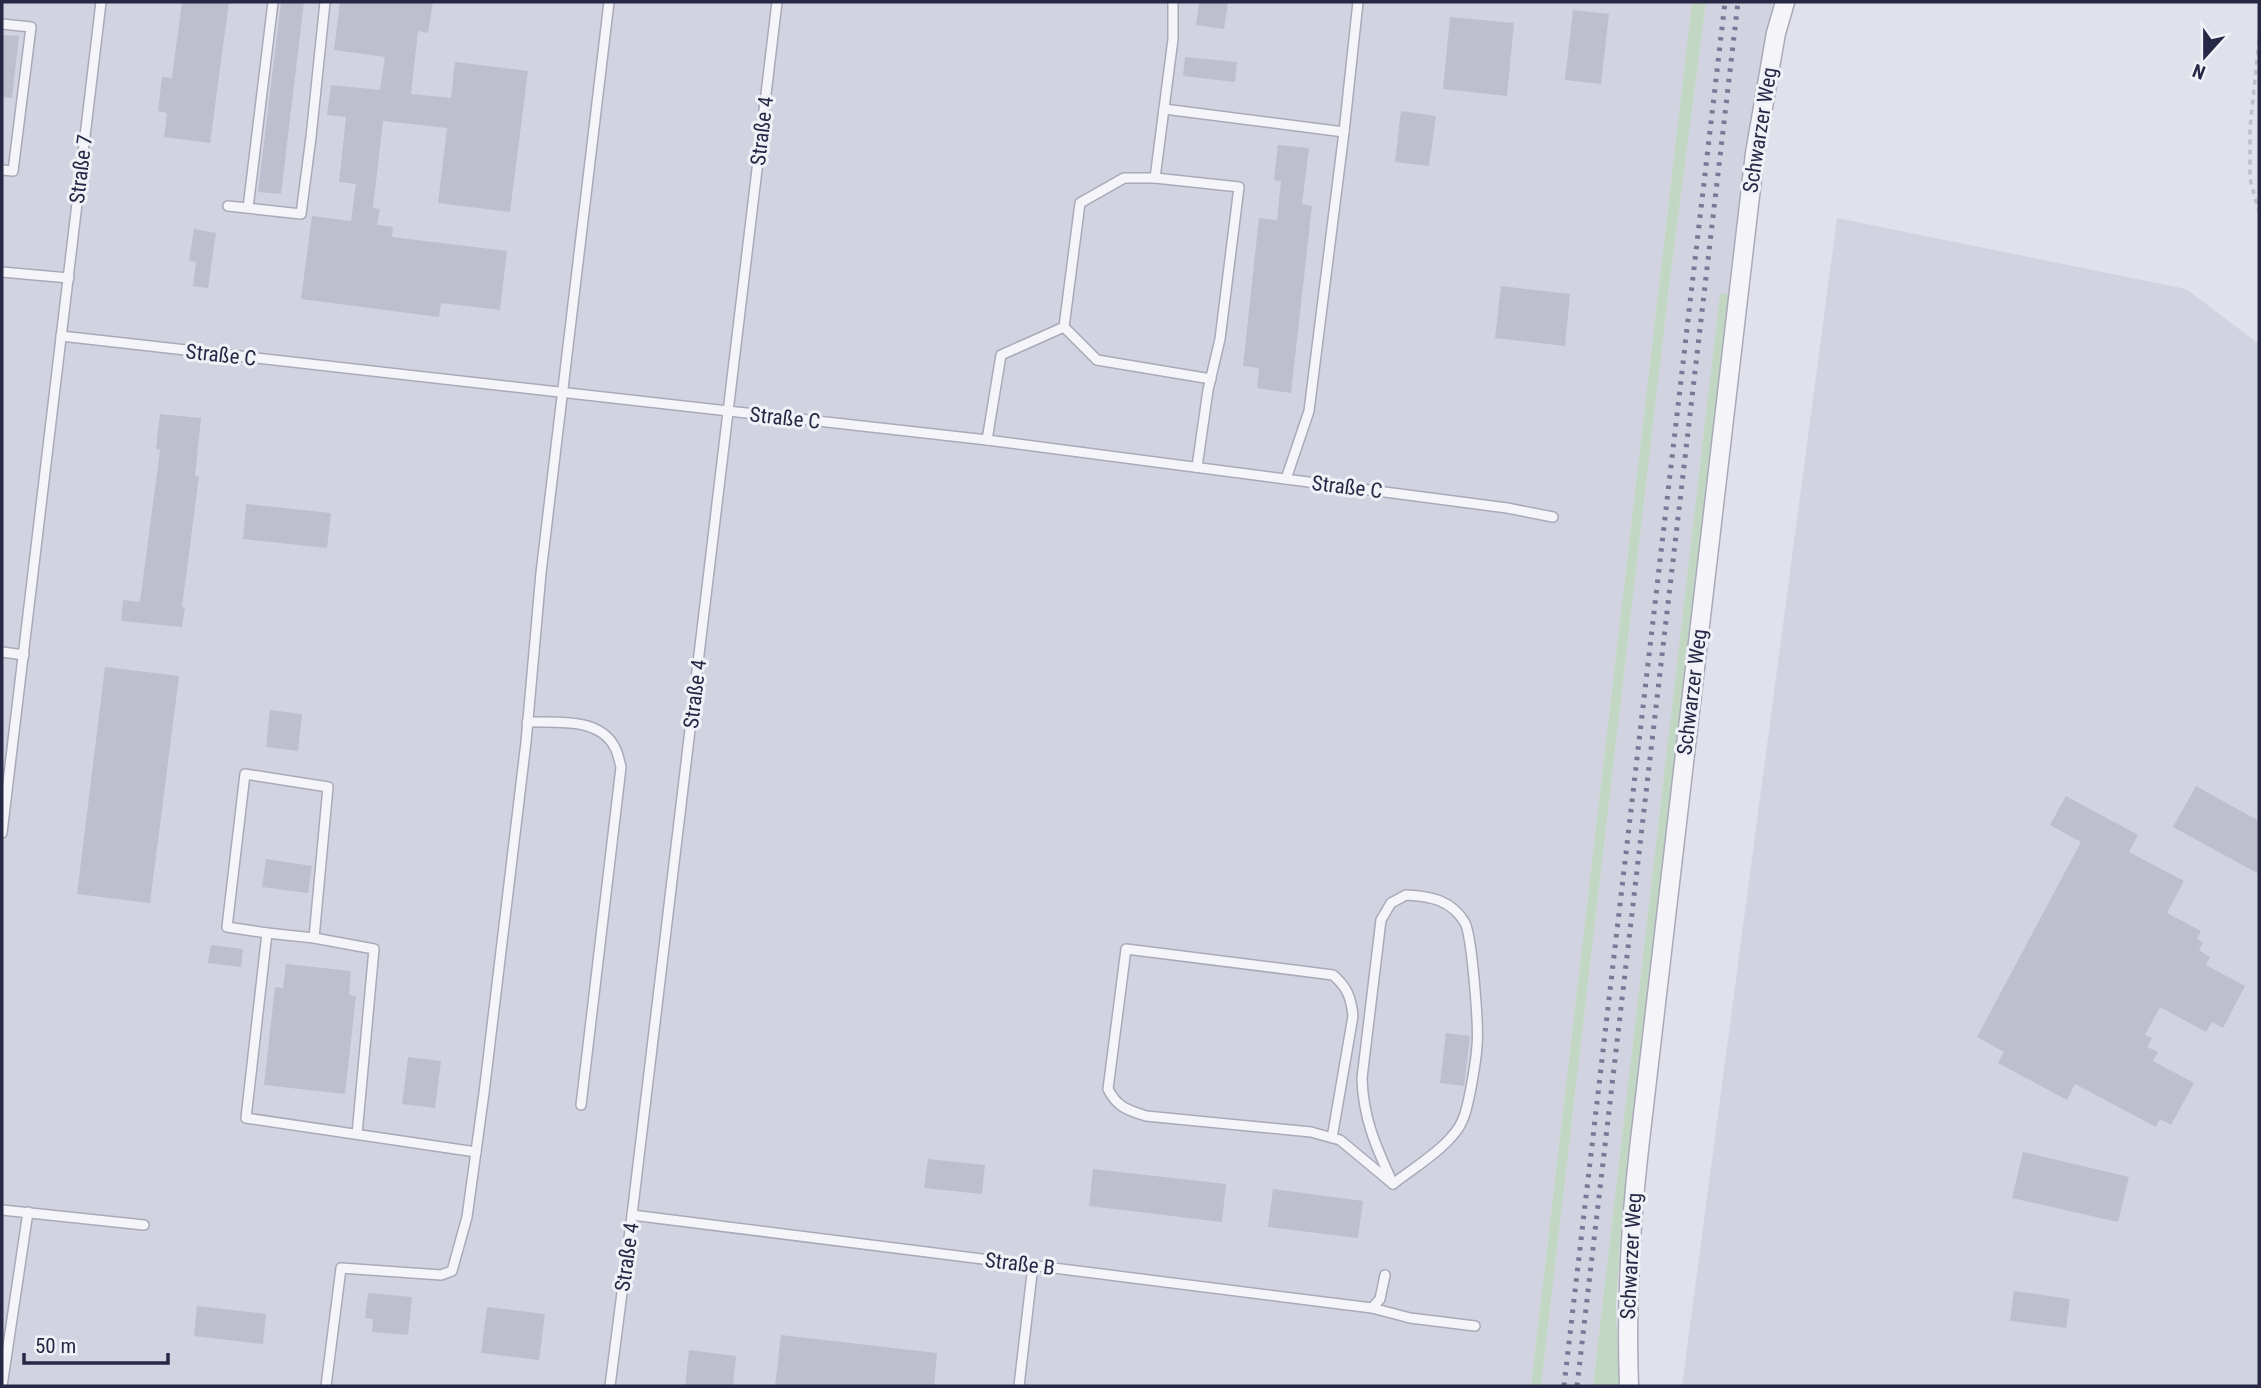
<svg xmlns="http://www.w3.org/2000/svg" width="2261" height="1388" font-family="'Roboto Condensed',sans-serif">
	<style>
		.built { fill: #d2d3e0 }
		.green { fill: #c1d6c3 }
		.building { fill: #bebecf }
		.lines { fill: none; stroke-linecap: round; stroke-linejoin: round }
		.lane-casing { stroke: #a9aab9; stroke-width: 12 }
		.street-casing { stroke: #a9aab9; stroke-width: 21 }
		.path { stroke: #bfbfca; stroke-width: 3.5; stroke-dasharray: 5 5; stroke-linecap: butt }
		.lane { stroke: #f4f4f9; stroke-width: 9 }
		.street { stroke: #f4f4f9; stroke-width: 18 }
		.rail { stroke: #797997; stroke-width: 5; stroke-dasharray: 3.5 7; stroke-linecap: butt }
		.labels { text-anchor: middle; stroke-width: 6; stroke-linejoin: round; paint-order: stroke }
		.street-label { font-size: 21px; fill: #272845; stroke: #f1f1f8 }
	</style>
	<rect width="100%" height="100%" fill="#e1e1eb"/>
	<g class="built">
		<path d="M2 2H1692L1531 1386H2Z"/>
		<path d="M1706 2H1773L1752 117 1731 295 1720 294 1593 1386H1541L1669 287Z"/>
		<path d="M1837 218 2186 289 2259 344V1386H1682Z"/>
	</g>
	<g class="green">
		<path d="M1692 2H1706L1669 287 1541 1386H1531Z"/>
		<path d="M1720 293 1731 295 1621 1230 1616 1305 1619 1386H1593Z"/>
	</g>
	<g class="building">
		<path d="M182 2H229L210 143 164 137 167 113 158 111 162 77 172 78Z"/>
		<path d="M281 2H304L281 194 258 192Z"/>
		<path d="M340 2H433L428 33 418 31 411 94 451 98 455 62 528 71 510 212 438 203 447 128 383 121 373 208 380 209 377 225 393 227 392 237 507 251 500 310 441 303 439 317 301 299 312 216 351 221 356 184 339 182 346 117 327 115 331 85 380 90 385 57 334 50Z"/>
		<path d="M1199 2H1228L1224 29 1196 25Z"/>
		<path d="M1573 10 1609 14 1601 84 1565 80Z"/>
		<path d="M1450 17 1514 23 1507 96 1443 89Z"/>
		<path d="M2 35 19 36 12 98 2 97Z"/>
		<path d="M1185 57 1237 62 1235 82 1183 76Z"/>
		<path d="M1401 111 1436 116 1429 166 1395 162Z"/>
		<path d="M1278 145 1309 148 1302 204 1312 206 1291 393 1257 388 1259 368 1243 366 1259 218 1277 220 1281 181 1274 180Z"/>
		<path d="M194 229 216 233 208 288 193 286 196 262 189 261Z"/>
		<path d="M1501 286 1570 294 1565 346 1495 338Z"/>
		<path d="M160 414 201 418 195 476H199L182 607H185L182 627 121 621 123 600 140 602 160 450 156 449Z"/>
		<path d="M246 504 331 513 327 548 243 539Z"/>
		<path d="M105 667 179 676 150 903 77 894Z"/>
		<path d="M270 710 302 714 298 751 266 747Z"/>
		<path d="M2196 786 2259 821V874L2173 827Z"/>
		<path d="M2066 796 2138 835 2129 852 2184 881 2167 913 2201 931 2197 939 2203 942 2199 950 2210 957 2206 965 2245 986 2223 1028 2212 1022 2206 1032 2160 1007 2145 1035 2152 1038 2147 1047 2158 1052 2153 1061 2194 1083 2171 1125 2160 1119 2156 1127 2075 1084 2067 1100 1998 1063 2004 1052 1977 1037 2081 842 2050 825Z"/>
		<path d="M266 859 312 866 308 893 262 887Z"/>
		<path d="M211 945 243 949 241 967 208 963Z"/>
		<path d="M286 964 351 971 349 995 356 996 345 1094 264 1085 275 987 283 988Z"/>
		<path d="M1446 1033 1470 1036 1464 1086 1440 1083Z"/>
		<path d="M408 1057 441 1061 435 1108 402 1104Z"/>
		<path d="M2023 1152 2129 1177 2118 1222 2012 1198Z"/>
		<path d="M928 1159 985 1165 982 1194 924 1188Z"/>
		<path d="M1093 1169 1226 1184 1222 1222 1089 1206Z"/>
		<path d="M1273 1189 1363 1201 1358 1238 1268 1227Z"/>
		<path d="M2014 1291 2070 1299 2066 1328 2010 1321Z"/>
		<path d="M368 1293 412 1297 408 1335 372 1332 373 1319 365 1318Z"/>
		<path d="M197 1306 266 1314 263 1344 194 1336Z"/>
		<path d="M487 1307 545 1314 539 1360 481 1353Z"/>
		<path d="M781 1335 937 1353 934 1386H775Z"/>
		<path d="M689 1350 736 1356 733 1386H685Z"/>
	</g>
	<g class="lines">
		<g class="lane-casing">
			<g id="lane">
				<path d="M2 24 31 27 13 171 2 170"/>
				<path d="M1164 109 1344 132 1309 411 1286 479"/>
				<path d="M1344 132 1358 2"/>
				<path d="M1155 178 1239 187 1220 339 1208 390 1197 467"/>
				<path d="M228 206 301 214 311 137 325 2"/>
				<path d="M248 208 273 2"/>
				<path d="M2 272 69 278"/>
				<path d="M1064 327 1097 360 1211 379"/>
				<path d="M61 336 987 440 1507 508 1553 517"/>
				<path d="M987 440 1001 355 1064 327 1080 203 1124 178H1155L1173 39V2"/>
				<path d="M2 652 24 655"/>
				<path d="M527 722C555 723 598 717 614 746 618 752 619 760 621 767L581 1105"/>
				<path d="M2 833 101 2"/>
				<path d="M1406 895C1430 896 1452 900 1465 923 1472 936 1479 1028 1477 1046 1476 1061 1469 1105 1463 1119 1454 1144 1413 1168 1393 1184 1376 1147 1363 1118 1362 1078L1381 920 1391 903Z"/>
				<path d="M267 933 227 927 245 774 328 787 314 938"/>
				<path d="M357 1134 374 949 314 938 267 933 246 1118 476 1152"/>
				<path d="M1332 1138 1353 1016C1351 997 1347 987 1333 975L1126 949 1108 1089C1117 1107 1127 1110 1146 1116L1311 1132 1340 1140 1393 1184"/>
				<path d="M2 1210 144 1225"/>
				<path d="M632 1215 1372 1308 1380 1299 1385 1275"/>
				<path d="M1372 1308 1410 1318 1475 1326"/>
				<path d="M2 1386 28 1212"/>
				<path d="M326 1386 341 1268 441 1275 452 1271 467 1217 484 1093 526 742 541 573 609 2"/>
				<path d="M610 1386 632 1215 777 2"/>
				<path d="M1019 1386 1033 1265"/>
			</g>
		</g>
		<g class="street-casing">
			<path id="street" d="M1629 1386C1626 1306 1630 1229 1639 1149L1755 153 1776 33 1785 2"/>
		</g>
		<path class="path" d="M2259 40 2250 128V179L2259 212"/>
		<use href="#lane" class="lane"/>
		<use href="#street" class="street"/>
		<g class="rail">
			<path d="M1564 1386 1725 2"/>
			<path d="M1577 1386 1738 2"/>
		</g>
	</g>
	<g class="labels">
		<g class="street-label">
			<text transform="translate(1760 130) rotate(-81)" y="7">Schwarzer Weg</text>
			<text transform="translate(762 131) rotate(-83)" y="7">Straße 4</text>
			<text transform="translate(81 169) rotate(-83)" y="7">Straße 7</text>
			<text transform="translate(221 355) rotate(6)" y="7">Straße C</text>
			<text transform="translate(785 418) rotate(6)" y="7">Straße C</text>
			<text transform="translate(1347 487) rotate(7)" y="7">Straße C</text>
			<text transform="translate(1692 692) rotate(-83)" y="7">Schwarzer Weg</text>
			<text transform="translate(695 694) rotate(-83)" y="7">Straße 4</text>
			<text transform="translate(1631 1256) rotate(-87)" y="7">Schwarzer Weg</text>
			<text transform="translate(627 1257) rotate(-82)" y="7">Straße 4</text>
			<text transform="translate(1020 1264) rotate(7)" y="7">Straße B</text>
		</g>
	</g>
	<rect width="2261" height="1388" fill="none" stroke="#272845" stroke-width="7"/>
	<g transform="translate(2205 56) rotate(201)" stroke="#f1f1f8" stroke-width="5" paint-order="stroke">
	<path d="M0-5L12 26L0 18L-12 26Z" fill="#272845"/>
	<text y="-10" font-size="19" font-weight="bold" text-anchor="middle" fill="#272845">N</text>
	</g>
	<path d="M24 1353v10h144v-10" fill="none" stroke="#272845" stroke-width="3.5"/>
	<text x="35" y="1353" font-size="21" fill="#272845" stroke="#f1f1f8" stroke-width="5" paint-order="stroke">50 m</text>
</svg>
